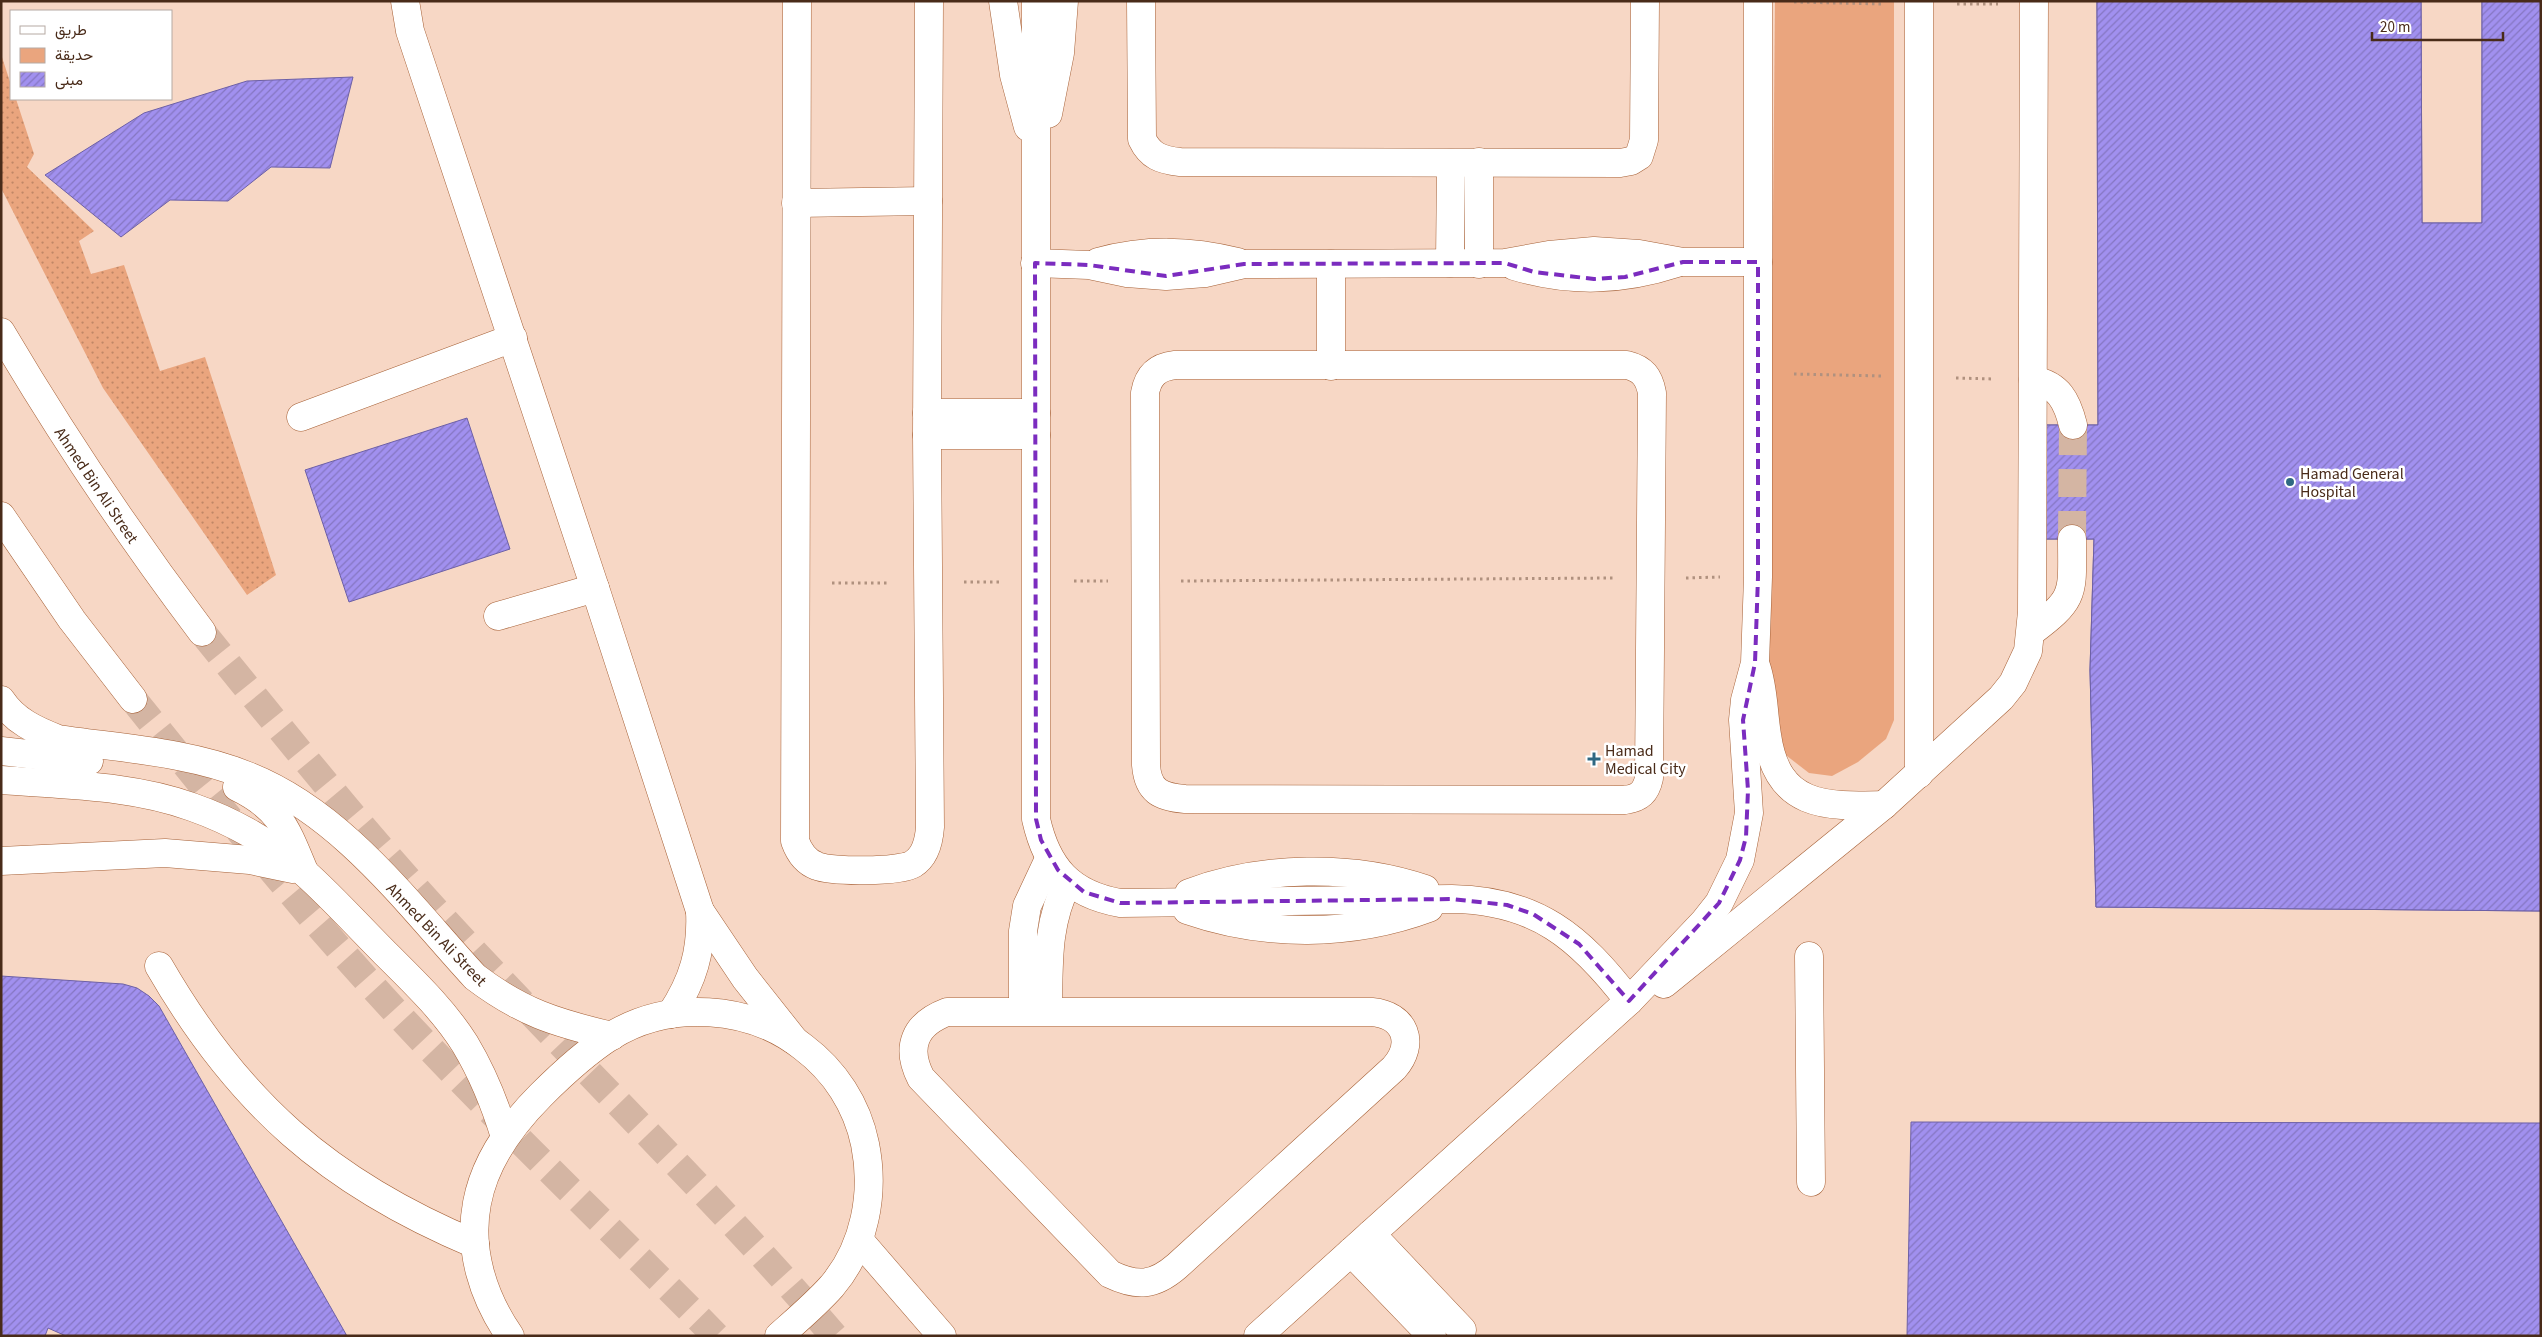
<svg xmlns="http://www.w3.org/2000/svg" width="2542" height="1337" font-family="'Source Sans 3',Vazirmatn,sans-serif">
	<style>
		.green { fill: #eaa57e }
		.garden { fill: url(#garden-dots) }
		.building { fill: url(#building-hatch); stroke: #6d60a6 }
		.lines { fill: none; stroke-linecap: round; stroke-linejoin: round }
		.minor-tunnel { stroke: #d4b5a3; stroke-width: 28; stroke-dasharray: 28 14; stroke-linecap: butt }
		.major-tunnel { stroke: #d4b5a3; stroke-width: 28; stroke-dasharray: 28 14; stroke-linecap: butt }
		.minor-casing { stroke: #a66036; stroke-width: 29 }
		.major-casing { stroke: #a66036; stroke-width: 29 }
		.path { stroke: #b0917f; stroke-width: 3; stroke-dasharray: 2.5 4; stroke-linecap: butt }
		.minor { stroke: #fff; stroke-width: 28 }
		.major { stroke: #fff; stroke-width: 28 }
		.marked { fill: none; stroke: #7b2cbf; stroke-width: 4; stroke-dasharray: 10 6; stroke-linejoin: round }
		.poi-dot { fill: #2f6882; stroke: #fff; stroke-width: 2 }
		.labels { text-anchor: middle; stroke-width: 5; stroke-linejoin: round; paint-order: stroke }
		.poi-label { font-size: 16px; fill: #492b19; stroke: #fff; text-anchor: start }
		.street-label { font-size: 16px; fill: #492b19; stroke: #fff }
	</style>
	<defs>
		<pattern id="garden-dots" width="8" height="8" patternUnits="userSpaceOnUse" patternTransform="scale(1.25)"><rect width="8" height="8" fill="#eaa57e"/><path d="M2 2h.1M6 6h.1" fill="none" stroke="#c08766" stroke-width="1.8" stroke-linecap="round"/></pattern>
		<pattern id="building-hatch" width="6" height="6" patternUnits="userSpaceOnUse" patternTransform="scale(1.25)"><rect width="6" height="6" fill="#a190ef"/><path d="M-1 1l2-2M0 6l6-6M5 7l2-2" fill="none" stroke="#8576c1"/></pattern>
	</defs>
	<rect width="100%" height="100%" fill="#f7d7c5"/>
	<path class="green" d="M1775 1H1894V720L1886 739 1858 762 1832 776 1809 773 1787 756 1772 741 1769 654Z"/>
	<path class="garden" d="M1 54 11 85V99H16L34 154 27 167 94 231 79 241 91 274 124 265 160 371 205 357 276 575 247 595 103 388 1 188Z"/>
	<g class="building">
		<path d="M2097 1H2421L2422 223H2482V1H2541V911L2096 907 2090 670 2094 539H2040V425H2098Z"/>
		<path d="M2097 1H2421L2422 223H2482V1H2541V911L2096 907 2090 670 2094 539H2040V425H2098Z"/>
		<path d="M353 77 330 168 271 167 228 201 170 200 121 237 45 175 144 113 247 81Z"/>
		<path d="M467 418 510 549 349 602 305 470Z"/>
		<path d="M1 976 123 984 137 988 149 996 159 1006 347 1336H66L48 1328 45 1336H1Z"/>
		<path d="M1911 1122 2541 1123V1336H1907Z"/>
	</g>
	<g class="lines">
		<path class="minor-tunnel" d="M2072 539 2073 425"/>
		<g class="major-tunnel">
			<path d="M202 632C290 741 377 849 473 951 593 1080 719 1202 834 1336"/>
			<path d="M133 699C222 810 310 920 407 1024 507 1131 613 1231 716 1336"/>
		</g>
		<g class="minor-casing">
			<g id="minor">
				<path d="M405 1 410 31 595 588 700 911 745 978 794 1040"/>
				<path d="M797 1 795 841C799 852 806 862 817 866 831 872 900 872 913 864 926 856 929 841 930 827L927 435 929 1"/>
				<path d="M1003 1 1014 75 1028 127"/>
				<path d="M1036 1V819C1047 868 1070 894 1120 903L1452 899C1536 900 1580 937 1629 1001"/>
				<path d="M1141 1 1142 139C1150 156 1161 160 1180 162L1620 163 1631 161 1639 156 1644 140 1645 1"/>
				<path d="M1048 114 1060 53 1064 1"/>
				<path d="M796 203 928 201"/>
				<path d="M1098 262C1146 249 1190 250 1238 262"/>
				<path d="M1035 263 1089 265 1127 273 1166 276 1205 273 1244 264 1505 263 1549 255 1594 251 1639 254 1683 262H1758"/>
				<path d="M1450 263 1451 163"/>
				<path d="M1479 264V162"/>
				<path d="M1514 266C1570 283 1622 281 1677 263"/>
				<path d="M1175 365H1627C1643 369 1649 377 1652 393L1649 778C1646 792 1640 798 1625 800L1185 799C1160 797 1148 791 1146 765L1145 393C1148 376 1157 367 1175 365Z"/>
				<path d="M1331 366V264"/>
				<path d="M2033 380C2059 385 2067 401 2073 425"/>
				<path d="M927 413H1036"/>
				<path d="M301 417 513 338"/>
				<path d="M927 435H1036"/>
				<path d="M498 616 595 588"/>
				<path d="M2031 632C2077 598 2072 593 2072 539"/>
				<path d="M1756 666C1764 689 1763 711 1767 735 1777 807 1824 807 1884 805"/>
				<path d="M1 700C15 721 35 730 58 739 119 748 191 752 248 776 343 814 407 903 475 977 521 1012 556 1023 612 1036"/>
				<path d="M1 751 89 761"/>
				<path d="M1919 774V1"/>
				<path d="M1 780C64 785 132 785 192 807 232 821 274 844 305 873 332 897 357 925 383 951 412 980 443 1009 465 1044 483 1074 495 1104 505 1137"/>
				<path d="M237 787C280 808 286 828 304 871"/>
				<path d="M1 861 165 853 250 860 293 869"/>
				<path d="M1189 893C1261 866 1352 864 1425 889"/>
				<path d="M1187 910C1265 937 1351 937 1429 908"/>
				<path d="M1809 956 1811 1182"/>
				<path d="M159 966C238 1103 329 1183 475 1244"/>
				<path d="M1664 984 1884 805 2001 698 2013 683 2028 651 2032 612 2034 1"/>
				<path d="M1023 1011V931L1027 906 1049 859"/>
				<path d="M1048 1011C1049 964 1046 925 1068 881"/>
				<path d="M947 1012H1372C1405 1015 1416 1043 1394 1068L1177 1266C1154 1286 1137 1287 1110 1274L921 1078C905 1047 915 1024 947 1012Z"/>
				<path d="M671 1014C693 981 702 951 700 911"/>
				<path d="M1371 1234 1462 1330"/>
				<path d="M859 1240 942 1336"/>
				<path d="M1351 1252 1432 1336"/>
				<path d="M510 1336C483 1297 468 1250 477 1203 485 1160 511 1125 541 1095 562 1074 586 1052 611 1036 669 1000 750 1005 803 1047 835 1071 857 1105 865 1144 875 1193 865 1247 832 1286 816 1304 797 1320 779 1336"/>
				<path d="M1258 1336 1629 1001 1704 922 1719 903 1740 860 1749 813 1743 720 1745 700 1755 663 1758 577V1"/>
			</g>
		</g>
		<g class="major-casing">
			<g id="major">
				<path d="M1 332C63 437 128 534 202 632"/>
				<path d="M1 516 72 620 133 699"/>
			</g>
		</g>
		<g class="path">
			<path d="M1794 2 1883 4"/>
			<path d="M1957 4H1998"/>
			<path d="M1794 374 1882 376"/>
			<path d="M1956 378 1995 379"/>
			<path d="M1686 578 1720 577"/>
			<path d="M1074 581H1108"/>
			<path d="M1181 581 1613 578"/>
			<path d="M964 582H1000"/>
			<path d="M832 583H890"/>
		</g>
		<use href="#minor" class="minor"/>
		<use href="#major" class="major"/>
	</g>
	<path class="marked" d="M1683 262H1758V577L1755 663 1743 720 1748 790 1746 837 1740 860 1719 903 1629 1001 1579 944 1533 914 1507 905 1452 899 1120 903 1084 892 1058 870 1041 840 1036 819 1035 263 1089 265 1166 276 1244 264 1505 263 1534 272 1594 279 1625 277Z"/>
	<g class="poi-dot">
		<circle cx="2290" cy="482" r="5"/>
		<path d="M1591.5 751.5h5v5h5v5h-5v5h-5v-5h-5v-5h5z"/>
	</g>
	<g class="labels">
		<g class="poi-label">
			<text x="2300" y="479">Hamad General<tspan x="2300" dy="18">Hospital</tspan></text>
			<text x="1605" y="756">Hamad<tspan x="1605" dy="18">Medical City</tspan></text>
		</g>
		<g class="street-label">
			<text transform="translate(97 485) rotate(56)" y="6">Ahmed Bin Ali Street</text>
			<text transform="translate(437 934) rotate(46)" y="6">Ahmed Bin Ali Street</text>
		</g>
	</g>
	<rect width="2542" height="1337" fill="none" stroke="#492b19" stroke-width="5"/>
	<rect x="10" y="10" width="162" height="90" fill="#ffffff" stroke="#b6aaa3"/>
	<rect x="20" y="26" width="25" height="8" fill="#ffffff" stroke="#b6aaa3"/>
	<text x="55" y="35" font-size="15" fill="#492b19">طريق</text>
	<rect x="20" y="48" width="25" height="15" fill="#eaa57e" stroke="#b6aaa3"/>
	<text x="55" y="60" font-size="15" fill="#492b19">حديقة</text>
	<rect x="20" y="72" width="25" height="15" fill="url(#building-hatch)" stroke="#b6aaa3"/>
	<text x="55" y="85" font-size="15" fill="#492b19">مبنى</text>
	<path d="M2372 32v8h131v-8" fill="none" stroke="#492b19" stroke-width="2.5"/>
	<text x="2380" y="32" font-size="15" fill="#492b19" stroke="#ffffff" stroke-width="4" paint-order="stroke">20 m</text>
</svg>
